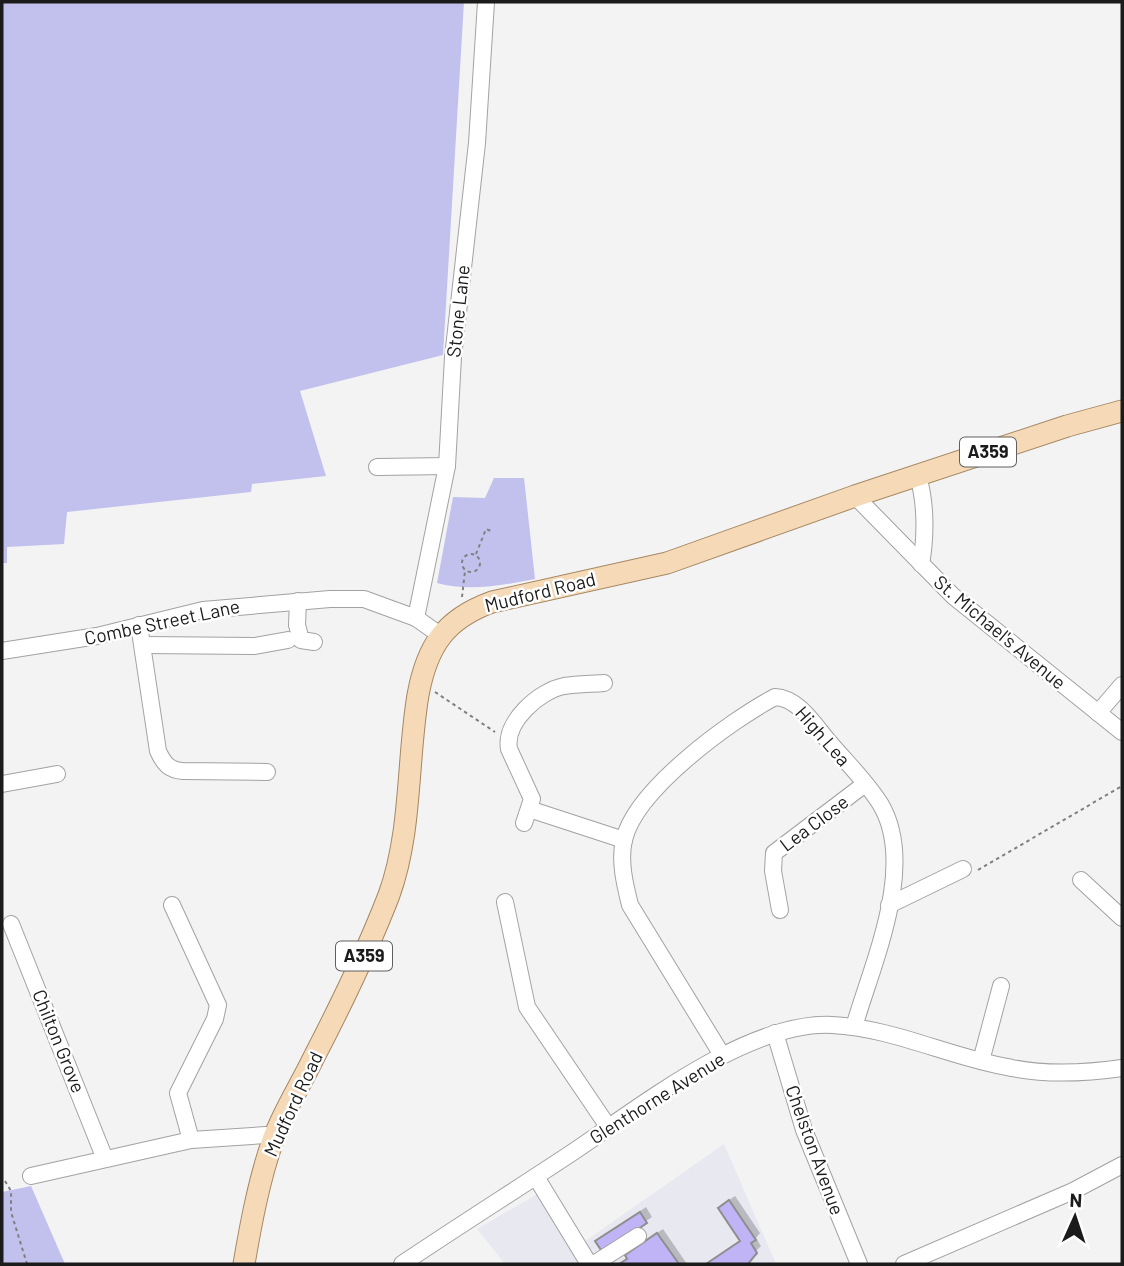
<svg xmlns="http://www.w3.org/2000/svg" width="1124" height="1266" font-family="Barlow,sans-serif">
	<style>
		.built { fill: #e8e8f1 }
		.green { fill: #c2c0ed }
		.shadow { fill: #0003 }
		.building { fill: #c1b4f6; stroke: #8e8e8f; stroke-width: 2 }
		.lines { fill: none; stroke-linecap: round; stroke-linejoin: round }
		.minor-casing { stroke: #a2a2a3; stroke-width: 18 }
		.major-casing { stroke: #a58762; stroke-width: 23 }
		.path { stroke: #808080; stroke-width: 2; stroke-dasharray: 3.5 3.5; stroke-linecap: butt }
		.minor { stroke: #fff; stroke-width: 16 }
		.major { stroke: #f6dab8; stroke-width: 21 }
		.labels { text-anchor: middle; stroke-width: 5; stroke-linejoin: round; paint-order: stroke }
		.shield { fill: #fff; stroke: #5f5f5f; stroke-width: 2 }
		.shield-label { font-size: 18px; font-weight: bold; fill: #1b1b1b }
		.street-label { font-size: 19px; fill: #1b1b1b; stroke: #fff }
	</style>
	<rect width="100%" height="100%" fill="#f3f3f4"/>
	<path class="built" d="M724 1144 776 1264H505L477 1229 546 1189 581 1244Z"/>
	<g class="green">
		<path d="M2 2H464L443 355 300 391 326 476 252 484 251 492 67 512 64 544 7 547V563H2Z"/>
		<path d="M494 478H524L535 579C504 585 468 592 437 583L453 497 485 498Z"/>
		<path d="M31 1186 65 1264H2V1192Z"/>
	</g>
	<g class="shadow">
		<path d="M735 1196 760 1233 756 1238 761 1246 756 1251 758 1254 745 1264H706L742 1240 725 1203Z"/>
		<path d="M646 1207 652 1217 603 1250 597 1241Z"/>
		<path d="M663 1229 687 1264H619L629 1258 627 1255 632 1250Z"/>
	</g>
	<g class="building">
		<path d="M729 1200 756 1240 751 1243 757 1253 748 1264H706L740 1241 718 1208Z"/>
		<path d="M640 1212 647 1223 603 1253 595 1241Z"/>
		<path d="M657 1233 679 1264H619L627 1259 625 1255Z"/>
	</g>
	<g class="lines">
		<g class="minor-casing">
			<g id="minor">
				<path d="M377 467 447 466"/>
				<path d="M918 476C926 503 926 537 921 564"/>
				<path d="M855 496 953 596 1122 732"/>
				<path d="M298 601 297 625 301 640 314 642"/>
				<path d="M416 618 447 466 453 357 477 143 486 2"/>
				<path d="M139 625 158 751C164 764 169 770 183 771L267 772"/>
				<path d="M143 645 255 646 288 640"/>
				<path d="M2 651 97 636 203 610 330 599H364L416 618 440 635"/>
				<path d="M1098 713 1122 685"/>
				<path d="M2 784 57 774"/>
				<path d="M529 809 624 840"/>
				<path d="M524 823 532 799 509 749C504 722 539 691 564 686 577 684 591 684 604 683"/>
				<path d="M1081 880 1122 918"/>
				<path d="M505 902 527 1007 609 1128"/>
				<path d="M172 905 218 1005 215 1019 178 1093 191 1140"/>
				<path d="M889 905 963 869"/>
				<path d="M780 910 773 871 774 853 865 784"/>
				<path d="M11 924 105 1159"/>
				<path d="M775 1033 804 1130 859 1264"/>
				<path d="M722 1055 630 905C625 885 619 861 624 840 635 790 730 721 775 697 799 698 815 726 830 743 847 763 867 782 881 805 917 867 872 964 854 1027"/>
				<path d="M981 1061 1001 986"/>
				<path d="M31 1176 191 1140 266 1135 274 1137"/>
				<path d="M536 1177 589 1264"/>
				<path d="M402 1264C457 1227 514 1191 570 1154 639 1108 747 1021 832 1025 894 1028 951 1058 1012 1068 1047 1075 1087 1073 1122 1068"/>
				<path d="M594 1264 638 1236"/>
				<path d="M904 1264 1073 1191 1122 1165"/>
			</g>
		</g>
		<g class="major-casing">
			<path id="major" d="M244 1264C251 1223 259 1180 273 1140 283 1112 300 1086 313 1059 341 1005 367 952 389 895 412 832 407 760 418 695 427 646 445 619 492 602L667 563 855 496 1067 426 1122 411"/>
		</g>
		<g class="path">
			<circle cx="471" cy="563" r="9"/>
			<path d="M476 554 486 529 491 531"/>
			<path d="M462 597 465 571"/>
			<path d="M435 692 495 732"/>
			<path d="M978 870 1122 786"/>
			<path d="M5 1181 11 1191V1212L27 1264"/>
		</g>
		<use href="#minor" class="minor"/>
		<use href="#major" class="major"/>
	</g>
	<g class="labels">
		<g class="shield">
			<rect x="960" y="437.5" width="56" height="29" rx="5"/>
			<rect x="336" y="941.5" width="56" height="29" rx="5"/>
		</g>
		<g class="shield-label">
			<text x="988" y="458">A359</text>
			<text x="364" y="962">A359</text>
		</g>
		<g class="street-label">
			<text transform="translate(458 311) rotate(-84)" y="7">Stone Lane</text>
			<text transform="translate(540 592) rotate(-14)" y="7">Mudford Road</text>
			<text transform="translate(162 622) rotate(-12)" y="7">Combe Street Lane</text>
			<text transform="translate(1000 632) rotate(40)" y="7">St. Michael's Avenue</text>
			<text transform="translate(823 736) rotate(49)" y="7">High Lea</text>
			<text transform="translate(814 823) rotate(-37)" y="7">Lea Close</text>
			<text transform="translate(59 1041) rotate(68)" y="7">Chilton Grove</text>
			<text transform="translate(657 1098) rotate(-32)" y="7">Glenthorne Avenue</text>
			<text transform="translate(293 1104) rotate(-65)" y="7">Mudford Road</text>
			<text transform="translate(815 1150) rotate(70)" y="7">Chelston Avenue</text>
		</g>
	</g>
	<rect width="1124" height="1266" fill="none" stroke="#1b1b1b" stroke-width="7"/>
	<g transform="translate(1075 1217) rotate(3)" stroke="#ffffff" stroke-width="5" paint-order="stroke">
	<path d="M0-5L12 26L0 18L-12 26Z" fill="#1b1b1b"/>
	<text y="-10" font-size="19" font-weight="bold" text-anchor="middle" fill="#1b1b1b">N</text>
	</g>
</svg>
